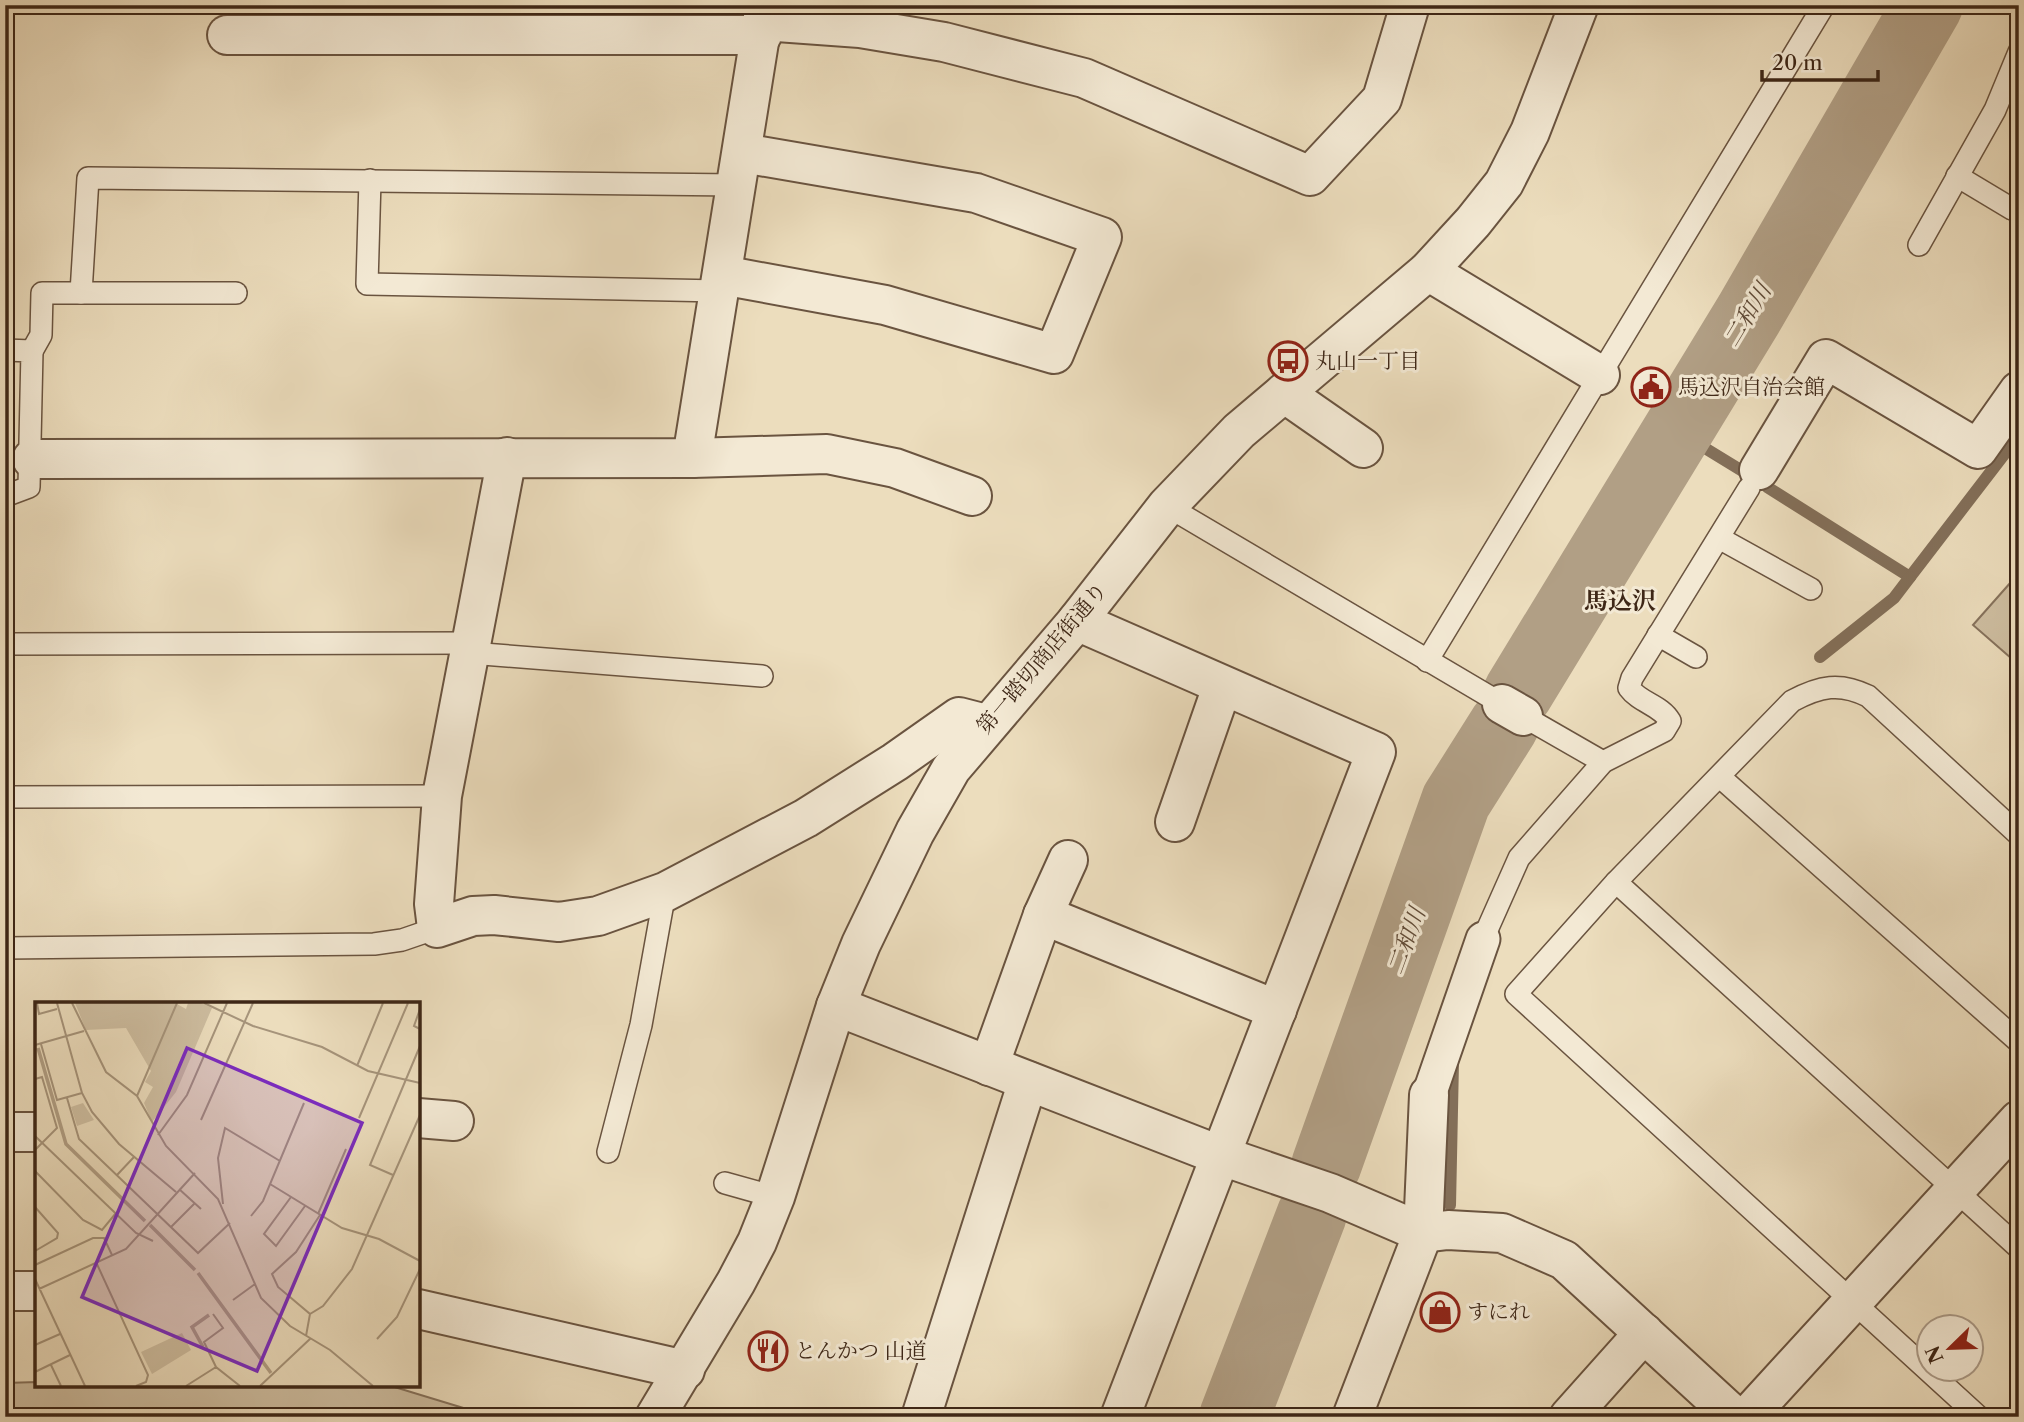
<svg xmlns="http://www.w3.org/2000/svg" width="2024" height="1422" font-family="'Libre Caslon Text','Noto Serif JP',serif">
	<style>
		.green { fill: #cebea1; stroke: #86725c; stroke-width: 2 }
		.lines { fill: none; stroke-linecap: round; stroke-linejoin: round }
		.stream { stroke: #836f59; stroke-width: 12 }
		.river { stroke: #b19f85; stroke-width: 70 }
		.service-casing { stroke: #6a5440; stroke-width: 24 }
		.pedestrian-casing { stroke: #6a5440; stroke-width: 37 }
		.minor-casing { stroke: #6a5440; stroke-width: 42 }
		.service { stroke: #f3e9d4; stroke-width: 21 }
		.pedestrian { stroke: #f3e9d4; stroke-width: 33 }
		.minor { stroke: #f3e9d4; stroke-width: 38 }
		.labels { text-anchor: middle; stroke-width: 6; stroke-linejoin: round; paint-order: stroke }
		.poi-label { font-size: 21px; fill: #3e2717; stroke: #f3e9d4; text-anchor: start }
		.street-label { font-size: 21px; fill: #3e2717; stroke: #f3e9d4 }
		.water-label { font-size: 23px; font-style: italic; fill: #604b38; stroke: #f3e9d4 }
		.quarter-label { font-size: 24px; font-weight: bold; fill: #3e2717; stroke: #f3e9d4 }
		.inset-river { fill: none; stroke: #b19f85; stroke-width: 3.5 }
		.inset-road { fill: none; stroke: #a6947b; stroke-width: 2 }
		.view { fill: #7b2cbf; fill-opacity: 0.15; stroke: #7b2cbf; stroke-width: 3.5 }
		.inset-edge { fill: none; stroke: #3e2717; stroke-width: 3.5 }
	</style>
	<rect width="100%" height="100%" fill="#ecddbd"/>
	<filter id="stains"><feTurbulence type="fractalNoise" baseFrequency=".00286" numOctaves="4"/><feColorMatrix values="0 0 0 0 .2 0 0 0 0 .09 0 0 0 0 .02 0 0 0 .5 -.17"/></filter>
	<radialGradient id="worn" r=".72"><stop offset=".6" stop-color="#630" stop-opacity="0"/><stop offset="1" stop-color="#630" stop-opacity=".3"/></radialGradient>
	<g class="green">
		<path d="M2019 573V665L1973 625Z"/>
		<path d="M37 1382V1385H388L493 1417H5V1383Z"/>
	</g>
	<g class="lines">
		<g class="stream">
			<path d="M1677 431 1744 472"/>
			<path d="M1767 487 1910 577 2019 435"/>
			<path d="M1820 657 1894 598 1910 577"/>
			<path d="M1450 1205 1453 1062"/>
		</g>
		<g class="river">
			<path d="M1518 693 1749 314 1928 5"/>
			<path d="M1326 1166 1456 801 1504 725"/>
			<path d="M1234 1417 1312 1214"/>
		</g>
		<g class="service-casing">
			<g id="service">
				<path d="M1957 176 2012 209"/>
				<path d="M370 180 367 284 720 291"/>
				<path d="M1919 245 1995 110 2019 52"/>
				<path d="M81 293H236"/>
				<path d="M5 350 32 351 29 487 5 496"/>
				<path d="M32 351 41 335 42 293H81L88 178 737 185"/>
				<path d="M1167 506 1502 704"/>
				<path d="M1719 538 1811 589"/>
				<path d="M1658 635 1696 657"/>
				<path d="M5 644 473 643"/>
				<path d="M470 653 762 676"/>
				<path d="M1427 661 1824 5"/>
				<path d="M1523 716 1603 762"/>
				<path d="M1720 777 2019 1042"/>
				<path d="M5 797 442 796"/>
				<path d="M1616 882 2019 1248"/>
				<path d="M1483 939 1519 858 1603 762 1664 731 1670 721C1661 705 1640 703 1629 688L1632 678 1749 488"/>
				<path d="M5 948 374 944 402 940 437 928"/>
				<path d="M608 1152 641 1025 665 892"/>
				<path d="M725 1183 775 1197"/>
				<path d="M1979 1417 1516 994 1616 882 1792 701C1820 686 1840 682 1868 696L2019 835"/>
			</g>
		</g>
		<g class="pedestrian-casing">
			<path id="pedestrian" d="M1429 1095 1483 939"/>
		</g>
		<g class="minor-casing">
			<g id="minor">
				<path d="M763 21 860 28 944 42 1084 78 1310 176 1382 99 1410 5"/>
				<path d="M227 35H762"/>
				<path d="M1428 271 1600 375"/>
				<path d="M722 275 885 305 1054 354 1102 237 976 193 743 153"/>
				<path d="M1284 393 1363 448"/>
				<path d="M507 457 442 796 434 904 437 928 473 916 494 915 559 922 598 916 665 892 806 818 895 762 959 717 986 724"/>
				<path d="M692 458 764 11"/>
				<path d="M32 459 692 458 827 454 895 468 972 496"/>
				<path d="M1759 470 1826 359 1978 449 2019 391"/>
				<path d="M1077 621 1376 752 1120 1417"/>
				<path d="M1502 704 1523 716"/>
				<path d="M1175 822 1222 687"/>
				<path d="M1043 915 1277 1010"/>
				<path d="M836 1006 1219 1155 1330 1193 1423 1233 1448 1230 1502 1233 1564 1260 1735 1417"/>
				<path d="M989 1066 1043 915 1068 860"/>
				<path d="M418 1118 454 1121"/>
				<path d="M5 1132H37"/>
				<path d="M5 1291H37"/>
				<path d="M418 1309 685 1370"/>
				<path d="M655 1417 736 1282 757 1242 775 1197 836 1006 861 944 915 832 951 769 1077 621 1167 506 1239 431 1428 271 1473 222 1504 183 1530 132 1579 5"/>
				<path d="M921 1417 1028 1081"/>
				<path d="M1352 1417 1423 1233 1429 1095"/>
				<path d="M1569 1417 1644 1333"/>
				<path d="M1747 1417 2019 1120"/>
			</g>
		</g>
		<use href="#service" class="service"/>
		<use href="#pedestrian" class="pedestrian"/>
		<use href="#minor" class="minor"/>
	</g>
	<defs>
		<g id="bus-ring" transform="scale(2.0125)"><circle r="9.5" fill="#f3e9d4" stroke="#8f2418" stroke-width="1.5"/><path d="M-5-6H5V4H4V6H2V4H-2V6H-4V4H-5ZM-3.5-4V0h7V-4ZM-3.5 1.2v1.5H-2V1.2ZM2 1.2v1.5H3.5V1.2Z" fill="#8f2418"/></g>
		<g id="civic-ring" transform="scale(2.0125)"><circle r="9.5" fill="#f3e9d4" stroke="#8f2418" stroke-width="1.5"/><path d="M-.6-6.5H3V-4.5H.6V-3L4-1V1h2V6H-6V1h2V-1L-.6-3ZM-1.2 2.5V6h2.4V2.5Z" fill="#8f2418"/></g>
		<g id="shop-ring" transform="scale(2.0125)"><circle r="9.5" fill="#f3e9d4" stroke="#8f2418" stroke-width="1.5"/><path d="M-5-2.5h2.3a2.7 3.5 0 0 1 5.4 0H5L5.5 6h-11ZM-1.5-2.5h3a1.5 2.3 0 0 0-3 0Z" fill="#8f2418"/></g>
		<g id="restaurant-ring" transform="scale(2.0125)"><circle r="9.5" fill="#f3e9d4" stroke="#8f2418" stroke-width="1.5"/><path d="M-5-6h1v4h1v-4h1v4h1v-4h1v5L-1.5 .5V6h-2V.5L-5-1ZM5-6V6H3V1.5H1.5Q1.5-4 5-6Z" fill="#8f2418"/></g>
	</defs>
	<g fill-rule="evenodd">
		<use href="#bus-ring" x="1288" y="361"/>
		<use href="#civic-ring" x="1651" y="387"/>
		<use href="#shop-ring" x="1440" y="1312"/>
		<use href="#restaurant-ring" x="768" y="1351"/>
	</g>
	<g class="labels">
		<g class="poi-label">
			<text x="1315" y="368">丸山一丁目</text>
			<text x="1678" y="394">馬込沢自治会館</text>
			<text x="1467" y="1319">すにれ</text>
			<text x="795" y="1358">とんかつ 山道</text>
		</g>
		<g class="street-label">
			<text transform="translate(1042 658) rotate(-50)" y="7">第一踏切商店街通り</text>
		</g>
		<g class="water-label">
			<text transform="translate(1747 315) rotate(-59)" y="8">二和川</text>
			<text transform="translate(1406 941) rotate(-70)" y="8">二和川</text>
		</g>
		<g class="quarter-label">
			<text x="1620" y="609">馬込沢</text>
		</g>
	</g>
	<g transform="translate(35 1002)">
		<rect width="385" height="385" fill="#ecddbd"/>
		<path d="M40 1H140L151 7 153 1H166L177 6 141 90 117 120 109 101 118 85 110 80 116 69 91 26 51 28ZM48 101 59 118 42 124 36 105ZM147 331 156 348 117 372 106 350Z" fill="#cebea1"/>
		<path class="inset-river" d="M3 46 31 142 110 219M115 223 160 268M163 271 236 371M168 345 157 325 174 313"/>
		<path class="inset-road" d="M2 1 4 12 22 7M22 1 47 91 57 110 84 142 141 190M37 1 71 70 102 94 131 144 183 197 226 296 255 324 295 348 338 384M169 1 218 24 287 45 333 69 385 81M385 7 379 24 385 27M6 42 22 98 47 91M0 43 49 29M322 64 348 1M0 77 7 75 22 126 0 148M102 94 142 1M32 96 44 137 163 251 195 221M324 116 373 1M166 118 218 1M123 133 152 93 192 1M0 134 101 231 118 239M0 169 48 218 67 228 81 211M82 173 99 155M358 173 335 163 385 44M235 182 307 226 344 237 385 259M144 187 166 207M256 195 229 232 241 244 270 204M188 202 183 156 190 126 245 159M0 205 23 231 22 236 0 249M283 212 311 147M216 214 228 199 269 101M136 225 160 201M61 260 113 373 111 380 101 384M0 263 58 236H69L77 253M0 277 50 384M4 287 91 247 160 171M198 298 220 282M178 312 188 326 169 340 181 365 205 384M275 312 288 304 317 267 385 113M271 334 275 312 243 285 237 272 261 250 285 213M342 337 362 315 385 267M0 343 25 332M16 363 26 384M0 370 35 353M151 384 181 365M225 384 276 336"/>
		<path class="view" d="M152 46 327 121 222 369 47 295Z"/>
		<rect width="385" height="385" class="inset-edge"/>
	</g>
	<rect width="2024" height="1422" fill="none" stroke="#ecddbd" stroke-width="28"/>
	<rect x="7" y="7" width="2010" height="1408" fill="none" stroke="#3e2717" stroke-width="3.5"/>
	<rect x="14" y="14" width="1996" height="1394" fill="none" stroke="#3e2717" stroke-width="2"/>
	<g transform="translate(1950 1348) rotate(247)"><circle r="33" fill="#f3e9d4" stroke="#ab9b88" stroke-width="2"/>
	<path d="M0-5L12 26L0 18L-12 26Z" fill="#8f2418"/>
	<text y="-10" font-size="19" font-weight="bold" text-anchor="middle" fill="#3e2717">N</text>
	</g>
	<path d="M1762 70v10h116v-10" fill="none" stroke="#3e2717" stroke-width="3.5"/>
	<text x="1772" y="70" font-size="21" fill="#3e2717" stroke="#f3e9d4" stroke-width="5" paint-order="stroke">20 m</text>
	<rect width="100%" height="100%" filter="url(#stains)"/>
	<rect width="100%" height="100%" fill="url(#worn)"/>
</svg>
